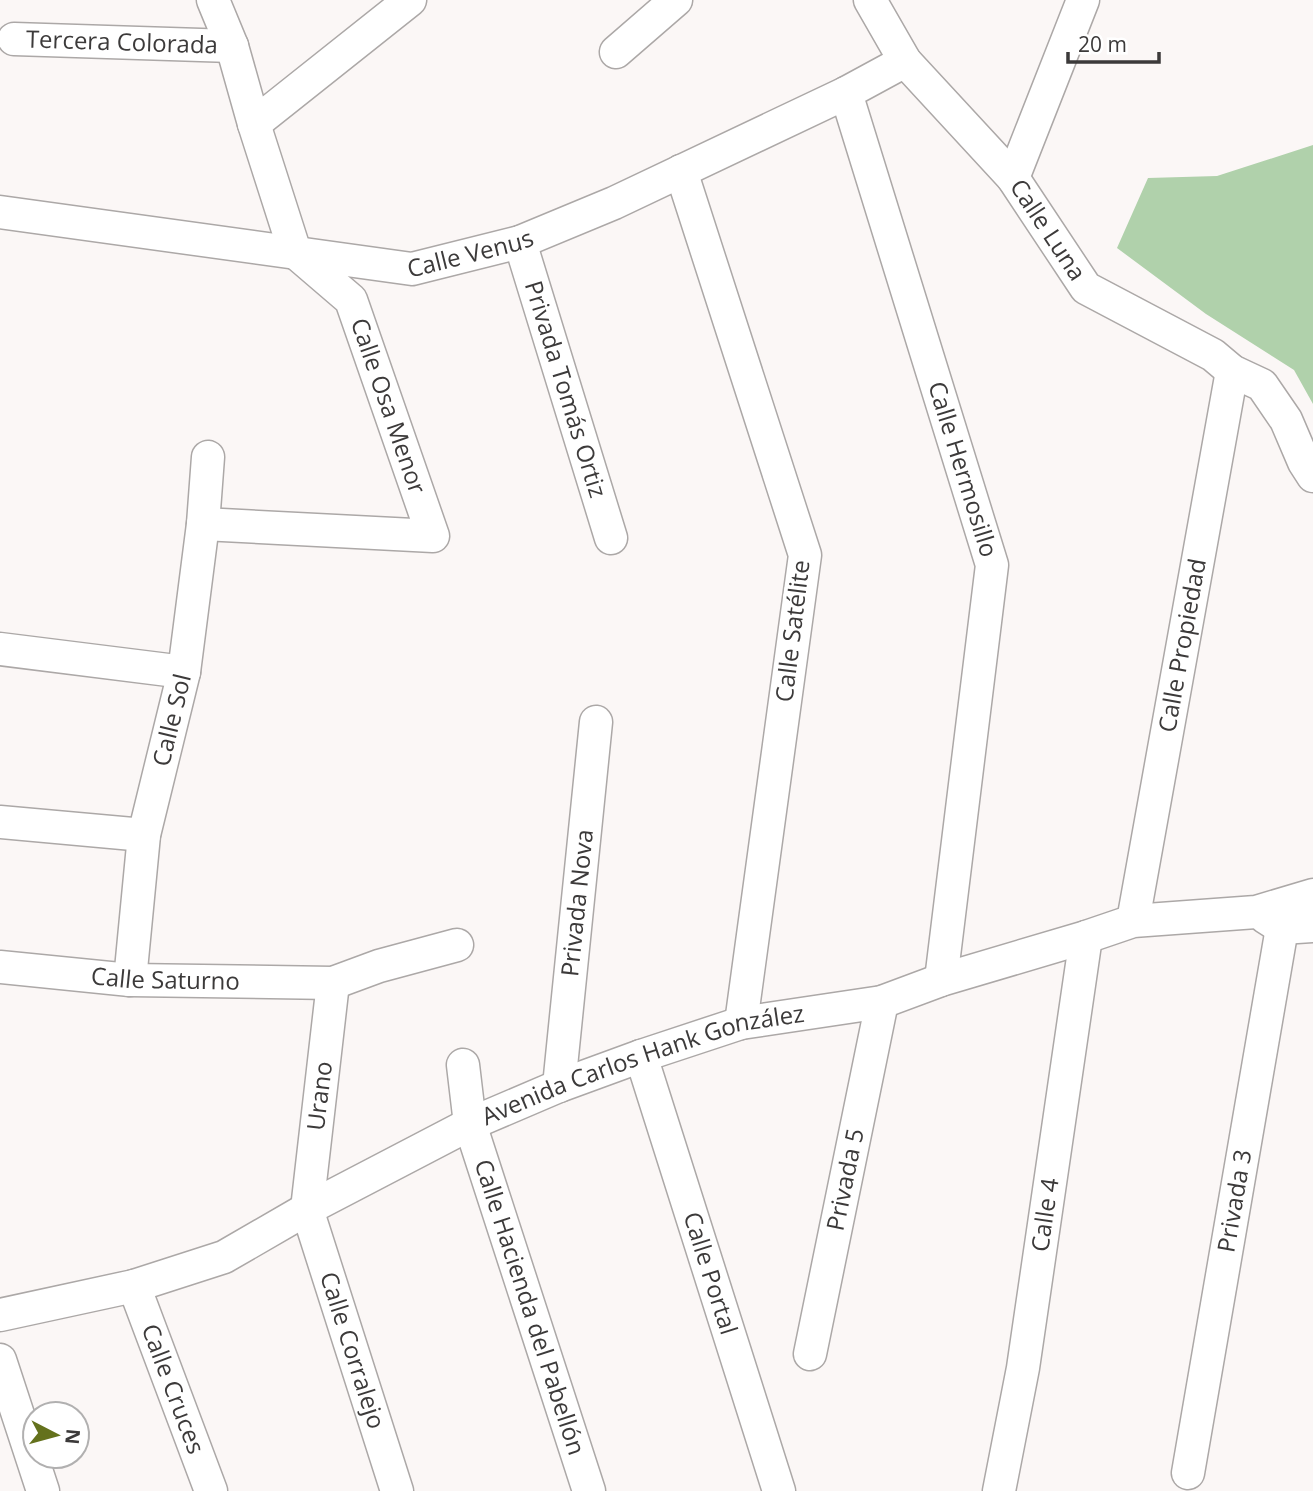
<svg xmlns="http://www.w3.org/2000/svg" width="1313" height="1491" font-family="'Open Sans',sans-serif">
	<style>
		.green { fill: #b0d1ab }
		.lines { fill: none; stroke-linecap: round; stroke-linejoin: round }
		.minor-casing { stroke: #aca8a7; stroke-width: 35 }
		.minor { stroke: #fff; stroke-width: 32 }
		.labels { text-anchor: middle; stroke-width: 7; stroke-linejoin: round; paint-order: stroke }
		.street-label { font-size: 24px; fill: #3c3a3a; stroke: #fff }
	</style>
	<rect width="100%" height="100%" fill="#fbf7f6"/>
	<path class="green" d="M1313 145V404L1294 370 1206 314 1117 248 1148 178 1217 176Z"/>
	<g class="lines">
		<g class="minor-casing">
			<g id="minor">
				<path id="s1" d="M870 0 905 61 1013 178 1086 288 1213 355 1232 371 1262 385 1286 420 1304 462 1313 476"/>
				<path id="s2" d="M14 39 232 46"/>
				<path d="M616 52 676 0"/>
				<path id="s3" d="M846 93 992 565 941 980"/>
				<path d="M254 124 410 0"/>
				<path d="M681 171 805 555 741 1023"/>
				<path d="M1013 178 1083 0"/>
				<path id="s4" d="M0 212 412 269 520 242 614 203 846 93 905 61"/>
				<path id="s5" d="M520 242 611 538"/>
				<path d="M203 524 433 536 351 300 295 252 254 124 232 46 213 0"/>
				<path d="M0 649 184 672"/>
				<path d="M0 822 144 835"/>
				<path d="M1265 917 1282 928 1313 926"/>
				<path id="s6" d="M1133 921 1232 371"/>
				<path id="s7" d="M0 967 130 980 333 983 379 966 457 945"/>
				<path id="s8" d="M130 980 144 835 184 672 203 524 208 457"/>
				<path id="s9" d="M333 983 307 1209 397 1491"/>
				<path id="s10" d="M641 1056 779 1491"/>
				<path id="s11" d="M463 1065 470 1124 589 1491"/>
				<path id="s12" d="M559 1086 596 722"/>
				<path id="s13" d="M134 1286 211 1491"/>
				<path id="s14" d="M0 1315 134 1286 224 1257 307 1209 470 1124 559 1086 641 1056 741 1023 882 1002 941 980 1086 937 1133 921 1256 912 1313 895"/>
				<path id="s15" d="M810 1354 882 1002"/>
				<path d="M0 1360 43 1491"/>
				<path id="s16" d="M1188 1473 1282 928"/>
				<path id="s17" d="M999 1491 1023 1368 1086 937"/>
			</g>
		</g>
		<use href="#minor" class="minor"/>
	</g>
	<g class="labels">
		<g class="street-label">
			<text dy="8" stroke="none"><textPath href="#s2" startOffset="108">Tercera Colorada</textPath></text>
			<text dy="8" stroke="none"><textPath href="#s1" startOffset="292">Calle Luna</textPath></text>
			<text dy="8" stroke="none"><textPath href="#s4" startOffset="476">Calle Venus</textPath></text>
			<text dy="8" stroke="none"><textPath href="#s5" startOffset="154">Privada Tomás Ortiz</textPath></text>
			<text transform="translate(388 406) rotate(71)" y="8">Calle Osa Menor</text>
			<text dy="8" stroke="none"><textPath href="#s3" startOffset="394">Calle Hermosillo</textPath></text>
			<text transform="translate(793 631) rotate(-83)" y="8">Calle Satélite</text>
			<text dy="8" stroke="none"><textPath href="#s6" startOffset="280">Calle Propiedad</textPath></text>
			<text dy="8" stroke="none"><textPath href="#s8" startOffset="264">Calle Sol</textPath></text>
			<text dy="8" stroke="none"><textPath href="#s12" startOffset="184">Privada Nova</textPath></text>
			<text dy="8" stroke="none"><textPath href="#s7" startOffset="166">Calle Saturno</textPath></text>
			<text dy="8" stroke="none"><textPath href="#s14" startOffset="695">Avenida Carlos Hank González</textPath></text>
			<text transform="translate(320 1096) rotate(-83)" y="8">Urano</text>
			<text dy="8" stroke="none"><textPath href="#s15" startOffset="178">Privada 5</textPath></text>
			<text dy="8" stroke="none"><textPath href="#s16" startOffset="276">Privada 3</textPath></text>
			<text dy="8" stroke="none"><textPath href="#s17" startOffset="280">Calle 4</textPath></text>
			<text dy="8" stroke="none"><textPath href="#s10" startOffset="228">Calle Portal</textPath></text>
			<text dy="8" stroke="none"><textPath href="#s11" startOffset="252">Calle Hacienda del Pabellón</textPath></text>
			<text dy="8" stroke="none"><textPath href="#s9" startOffset="376">Calle Corralejo</textPath></text>
			<text dy="8" stroke="none"><textPath href="#s13" startOffset="110">Calle Cruces</textPath></text>
		</g>
	</g>
	<g transform="translate(56 1435) rotate(96)"><circle r="33" fill="#ffffff" stroke="#b1b0b0" stroke-width="2"/>
	<path d="M0-5L12 26L0 18L-12 26Z" fill="#64711c"/>
	<text y="-10" font-size="19" font-weight="bold" text-anchor="middle" fill="#3c3a3a">N</text>
	</g>
	<path d="M1068 52v10h91v-10" fill="none" stroke="#3c3a3a" stroke-width="3.5"/>
	<text x="1078" y="52" font-size="21" fill="#3c3a3a" stroke="#ffffff" stroke-width="5" paint-order="stroke">20 m</text>
</svg>
